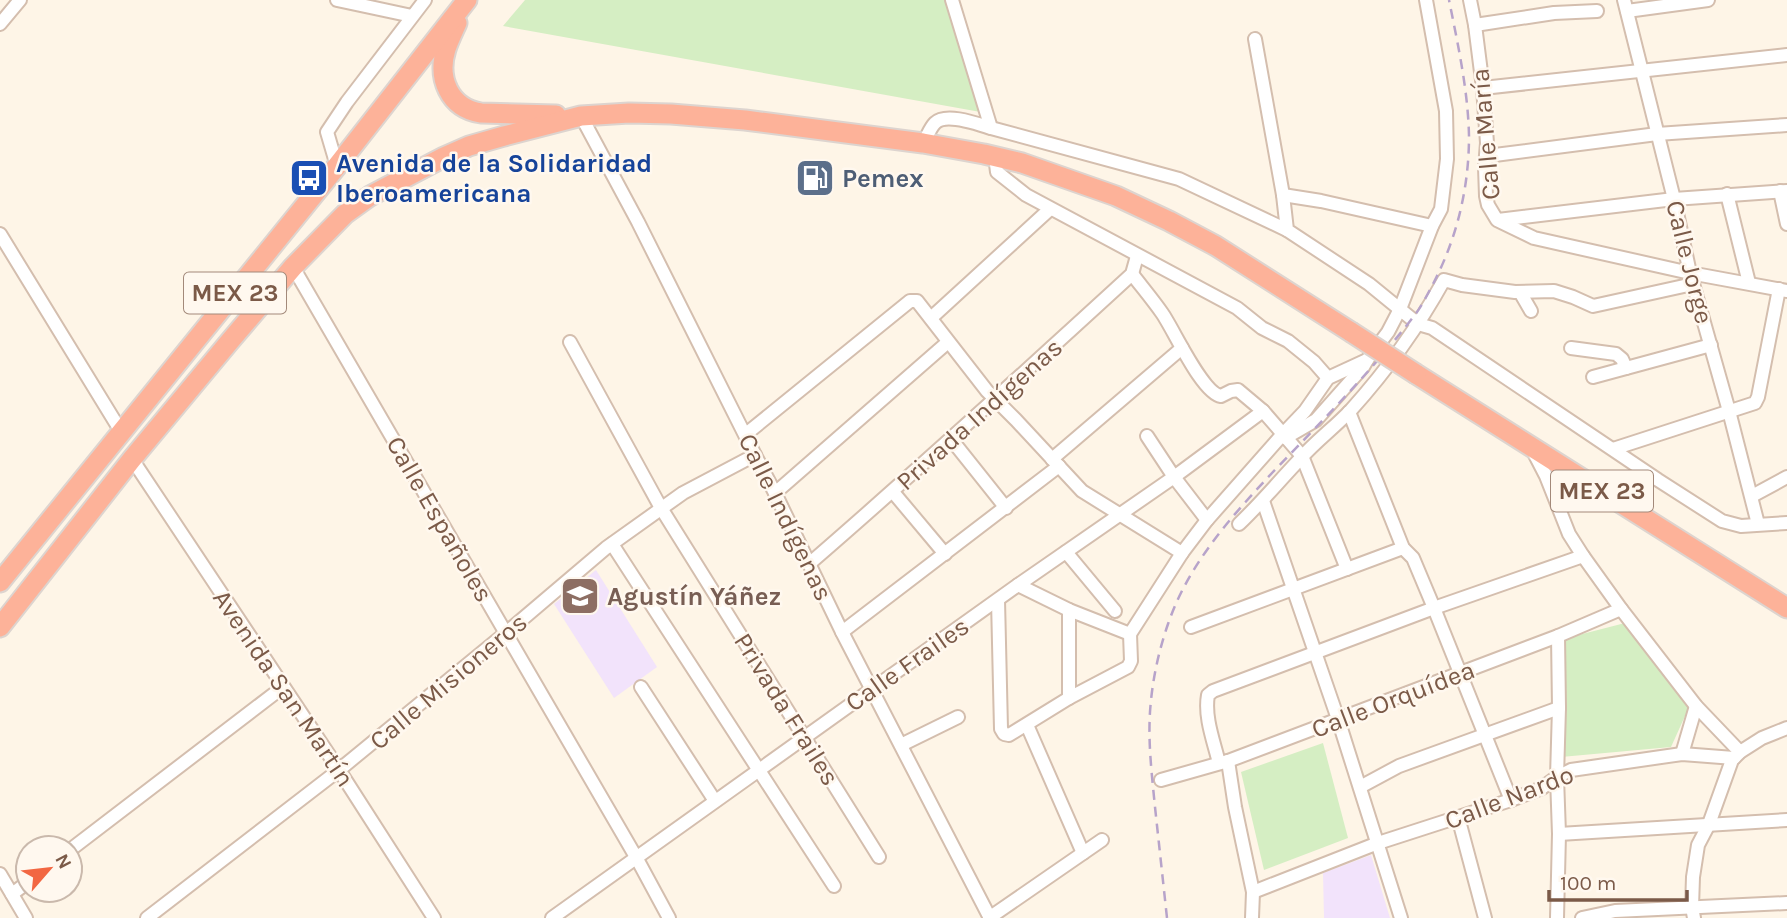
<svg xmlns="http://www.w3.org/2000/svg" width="1787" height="918" font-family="Karla,sans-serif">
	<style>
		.education { fill: #f2e3fb }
		.green { fill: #d5eec3 }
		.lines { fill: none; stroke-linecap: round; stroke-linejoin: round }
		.minor-casing { stroke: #d4beae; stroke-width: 16 }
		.highway-casing { stroke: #ddd4cf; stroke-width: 23 }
		.minor { stroke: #fff; stroke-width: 12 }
		.highway { stroke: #fdb299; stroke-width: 19 }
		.rail { stroke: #b7a3ca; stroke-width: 2.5; stroke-dasharray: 10 7; stroke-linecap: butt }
		.highway-bridge-casing { stroke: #ddd4cf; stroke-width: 23; stroke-linecap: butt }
		.highway-bridge { stroke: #fdb299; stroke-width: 19 }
		.labels { text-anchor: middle; stroke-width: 5; stroke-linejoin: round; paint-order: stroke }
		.shield { fill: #fff8ef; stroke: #a3897a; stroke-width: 2 }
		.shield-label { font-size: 24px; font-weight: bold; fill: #7b5a48 }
		.street-label { font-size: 26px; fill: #7b5a48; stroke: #fff8ef }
		.transit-label { font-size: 26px; font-weight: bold; fill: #164399; stroke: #fff8ef; text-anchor: start }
		.service-label { font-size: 26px; font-weight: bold; fill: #4e5e75; stroke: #fff8ef; text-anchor: start }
		.education-label { font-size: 26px; font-weight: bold; fill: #785e54; stroke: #fff8ef; text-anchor: start }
	</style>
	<rect width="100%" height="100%" fill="#fef5e7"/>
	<g class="education">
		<path d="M596 570 657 667 614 698 554 604Z"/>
		<path d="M1371 855 1390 918H1324L1323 873Z"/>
	</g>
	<g class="green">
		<path d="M525 0H952L986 113 503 26Z"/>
		<path d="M1625 623 1690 705 1671 747 1561 757 1563 639Z"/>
		<path d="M1323 743 1348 838 1264 870 1241 772Z"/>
	</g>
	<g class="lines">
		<g class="minor-casing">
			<g id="minor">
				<path d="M337 0 412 16"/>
				<path d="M1470 0 1475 25 1483 88 1487 143 1485 167 1486 196 1488 205 1497 220 1534 238 1690 273 1787 291"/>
				<path d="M1624 0 1674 199 1690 273 1729 411 1758 524"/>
				<path d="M1627 11 1708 0"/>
				<path d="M0 24 20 0"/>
				<path d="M1475 25 1554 13 1597 11"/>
				<path d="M1255 39 1283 195 1287 230 1369 284 1418 324 1432 328 1658 480 1722 521 1741 526 1787 523"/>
				<path d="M1483 88 1787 55"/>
				<path d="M581 116 638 222 755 455 775 493 842 632 990 918"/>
				<path d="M991 128 1179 179 1287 230"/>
				<path d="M923 143C927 137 930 128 935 123 946 112 978 124 991 128L952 0"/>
				<path d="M995 156 997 172 1026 195 1237 308 1262 328 1288 341 1314 362 1328 378"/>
				<path d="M1487 156 1657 134 1787 125"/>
				<path d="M337 166 327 132 347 102 425 0"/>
				<path d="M1780 191 1787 224"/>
				<path d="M1727 194 1749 283"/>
				<path d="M1283 195 1321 201 1432 226"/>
				<path d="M1498 220 1674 199 1787 191"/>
				<path d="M0 234 122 433"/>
				<path d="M293 267 636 857 669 918"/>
				<path d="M1132 274C1142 287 1153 300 1162 313 1174 330 1202 393 1221 396L1231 391 1238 390 1263 411 1302 456 1347 569"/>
				<path d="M1520 292 1531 311"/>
				<path d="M931 318 1050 209"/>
				<path d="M570 342 661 508 879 857"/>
				<path d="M1571 348 1616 354 1622 359 1626 368"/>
				<path d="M1593 377 1711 345"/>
				<path d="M1349 412 1403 548 1413 558 1434 608 1511 800"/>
				<path d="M746 434 910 301H917L987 391 1016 420 1082 491 1182 553"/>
				<path d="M1147 436 1174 477 1207 520"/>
				<path d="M1285 438 1316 420 1363 367 1367 360"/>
				<path d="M951 439 1006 508"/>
				<path d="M1532 449 1546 476 1569 534 1583 556 1621 609 1696 706 1740 752"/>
				<path d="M1613 449 1755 403 1758 397 1779 289"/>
				<path d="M132 459 339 770 434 918"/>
				<path d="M1052 459 1182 348"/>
				<path d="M893 492 945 554"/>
				<path d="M775 493 948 342"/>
				<path d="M1752 496 1787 477"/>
				<path d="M1263 501 1338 719 1401 918"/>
				<path d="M1239 524C1261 503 1280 480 1301 458 1316 441 1335 427 1351 410 1387 370 1418 327 1444 280L1462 285 1515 292 1554 291 1573 297 1593 306 1693 284"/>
				<path d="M612 544 834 886"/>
				<path d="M1066 552 1115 611"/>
				<path d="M809 564C919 469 1025 372 1132 274L1137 256"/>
				<path d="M1018 585 1069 610 1130 634"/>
				<path d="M998 600 1001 729 1004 734 1009 735 1069 698 1128 667 1131 661 1130 634"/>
				<path d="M1191 627 1403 548"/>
				<path d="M842 632 1059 466"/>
				<path d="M1130 634 1182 553 1207 520 1282 435 1305 411 1328 378 1367 360 1388 332 1400 309 1432 226 1441 209 1447 159 1446 111 1426 0"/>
				<path d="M641 687 715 801"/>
				<path d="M1069 698V610"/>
				<path d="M1027 725 1083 853"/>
				<path d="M901 745 958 717"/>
				<path d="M1682 754 1696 706"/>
				<path d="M1228 761 1235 807 1253 892 1252 918"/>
				<path d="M1219 763C1214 742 1204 717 1208 695L1213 691 1434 608 1583 556"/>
				<path d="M1161 780 1228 761 1558 636 1621 609"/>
				<path d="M1360 787 1399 766 1559 708"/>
				<path d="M1458 817 1485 918"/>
				<path d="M1559 834 1787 820"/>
				<path d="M70 850 283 687"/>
				<path d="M0 874 26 918"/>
				<path d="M1253 892 1378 843 1511 800 1542 788 1557 777 1571 770 1682 754 1734 758"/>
				<path d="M12 894 28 882"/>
				<path d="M147 918 339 770 506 633 606 548 683 493 755 455"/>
				<path d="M552 918 1018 585 1174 477 1263 411"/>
				<path d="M989 918 1102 840"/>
				<path d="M1557 918 1559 834 1557 777 1559 708 1558 636"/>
				<path d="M1582 918 1615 911 1787 903"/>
				<path d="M1694 918 1692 907 1693 877 1698 845 1709 824 1732 760 1740 752 1762 738 1787 728"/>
			</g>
		</g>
		<g class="highway-casing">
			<g id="highway">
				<path d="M457 23C453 32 449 40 446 49 437 78 449 108 481 113L556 115"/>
				<path d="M1416 374 1787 608"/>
				<path d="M0 582 337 166 467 0"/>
				<path d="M0 627 132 459 230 341 293 267 345 214 370 196 444 157 469 146 504 136 581 116 629 113 671 114 745 120 923 143 984 154 1022 163 1116 196 1169 221 1216 246 1351 332"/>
			</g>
		</g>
		<use href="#minor" class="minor"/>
		<use href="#highway" class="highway"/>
		<path class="rail" d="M1167 918C1163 881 1159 844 1155 807 1152 776 1148 744 1150 712 1152 682 1158 653 1168 624 1188 565 1230 518 1272 473 1321 422 1371 372 1414 316 1422 306 1427 295 1433 284 1457 238 1469 188 1469 136 1468 90 1458 45 1449 0"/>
		<g class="highway-bridge-casing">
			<path id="highway-bridge" d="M1351 332 1416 374"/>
		</g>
		<use href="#highway-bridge" class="highway-bridge"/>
	</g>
	<defs>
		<g id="bus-square" transform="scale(2.0125)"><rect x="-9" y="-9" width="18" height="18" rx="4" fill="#1a4fb4" stroke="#fff8ef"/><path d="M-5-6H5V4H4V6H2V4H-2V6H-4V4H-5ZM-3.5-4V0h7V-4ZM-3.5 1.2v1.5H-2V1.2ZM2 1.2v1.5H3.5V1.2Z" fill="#fff"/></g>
		<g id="fuel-square" transform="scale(2.0125)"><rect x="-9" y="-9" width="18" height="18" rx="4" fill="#5c6f8a" stroke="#fff8ef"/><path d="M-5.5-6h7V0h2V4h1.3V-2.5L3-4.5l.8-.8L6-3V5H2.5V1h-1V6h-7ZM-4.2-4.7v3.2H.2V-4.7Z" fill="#fff"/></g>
		<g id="school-square" transform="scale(2.0125)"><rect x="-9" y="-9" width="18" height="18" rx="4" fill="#8d6e63" stroke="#fff8ef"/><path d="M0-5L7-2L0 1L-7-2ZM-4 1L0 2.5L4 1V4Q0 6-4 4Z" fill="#fff"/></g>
	</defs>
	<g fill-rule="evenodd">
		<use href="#bus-square" x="309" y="178"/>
		<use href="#fuel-square" x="815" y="178"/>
		<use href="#school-square" x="580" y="596"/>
	</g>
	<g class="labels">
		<g class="shield">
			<rect x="184" y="272.5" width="102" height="41" rx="5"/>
			<rect x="1551" y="470.5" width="102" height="41" rx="5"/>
		</g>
		<g class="shield-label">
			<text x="235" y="301">MEX 23</text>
			<text x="1602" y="499">MEX 23</text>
		</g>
		<g class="street-label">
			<text transform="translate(1485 134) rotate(-95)" y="9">Calle María</text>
			<text transform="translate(1690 262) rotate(76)" y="9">Calle Jorge</text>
			<text transform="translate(979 414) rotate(-42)" y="9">Privada Indígenas</text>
			<text transform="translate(786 517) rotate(64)" y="9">Calle Indígenas</text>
			<text transform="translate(440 519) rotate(60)" y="9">Calle Españoles</text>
			<text transform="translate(907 664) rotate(-35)" y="9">Calle Frailes</text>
			<text transform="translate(448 681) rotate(-40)" y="9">Calle Misioneros</text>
			<text transform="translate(284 688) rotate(56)" y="9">Avenida San Martín</text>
			<text transform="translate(1393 699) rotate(-21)" y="9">Calle Orquídea</text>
			<text transform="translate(787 709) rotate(58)" y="9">Privada Frailes</text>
			<text transform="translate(1509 797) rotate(-21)" y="9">Calle Nardo</text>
		</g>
		<g class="transit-label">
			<text x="336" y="172">Avenida de la Solidaridad<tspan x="336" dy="30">Iberoamericana</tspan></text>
		</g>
		<g class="service-label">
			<text x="842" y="187">Pemex</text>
		</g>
		<g class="education-label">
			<text x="607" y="605">Agustín Yáñez</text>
		</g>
	</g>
	<g transform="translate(49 869) rotate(62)"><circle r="33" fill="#fff8ef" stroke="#cab9ac" stroke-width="2"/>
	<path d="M0-5L12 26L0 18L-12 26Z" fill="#f26742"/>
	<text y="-10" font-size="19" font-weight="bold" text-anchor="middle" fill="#7b5a48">N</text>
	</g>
	<path d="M1549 890v10h138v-10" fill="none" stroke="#7b5a48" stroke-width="3.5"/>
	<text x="1560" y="890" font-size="21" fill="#7b5a48" stroke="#fff8ef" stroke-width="5" paint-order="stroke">100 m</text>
</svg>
